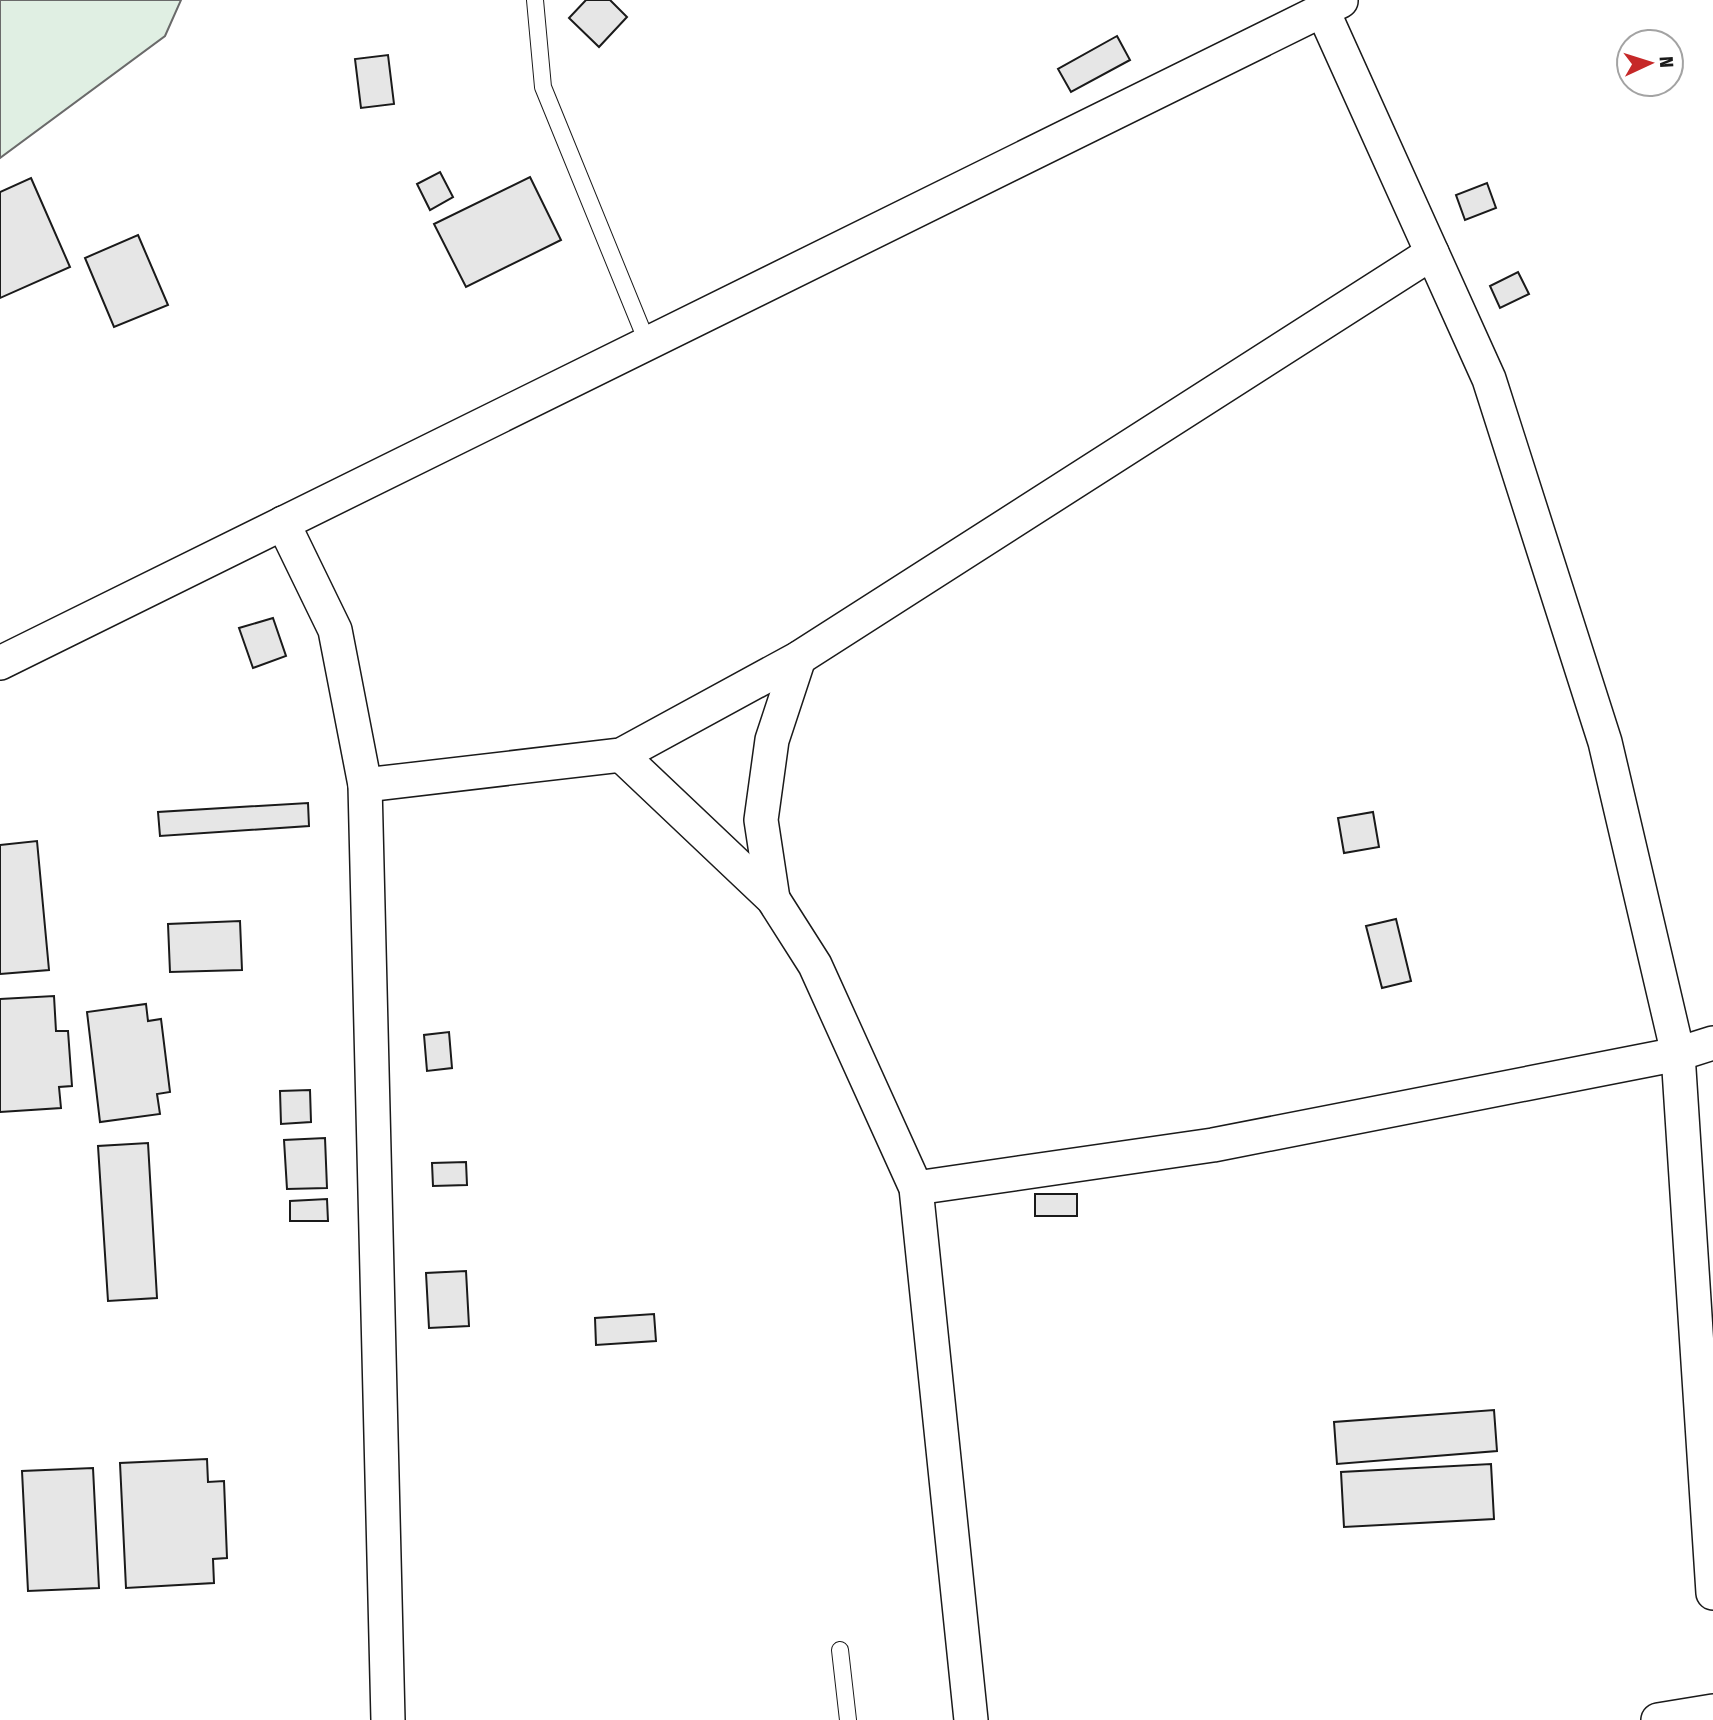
<svg xmlns="http://www.w3.org/2000/svg" width="1713" height="1720" font-family="'Fira Sans Condensed',sans-serif">
	<style>
		.green { fill: #e0efe3; stroke: #6a6a6a; stroke-width: 2 }
		.building { fill: #e6e6e6; stroke: #1a1a1a; stroke-width: 2 }
		.lines { fill: none; stroke-linecap: round; stroke-linejoin: round }
		.lane-casing { stroke: #1a1a1a; stroke-width: 18 }
		.street-casing { stroke: #1a1a1a; stroke-width: 36 }
		.lane { stroke: #fff; stroke-width: 16 }
		.street { stroke: #fff; stroke-width: 33 }
	</style>
	<rect width="100%" height="100%" fill="#fff"/>
	<path class="green" d="M0 0H181L165 36 0 158Z"/>
	<g class="building">
		<path d="M586 0H610L627 17 599 47 569 18Z"/>
		<path d="M1117 36 1130 60 1071 92 1058 69Z"/>
		<path d="M388 55 394 104 361 108 355 59Z"/>
		<path d="M440 172 453 197 430 210 417 184Z"/>
		<path d="M530 177 561 240 466 287 434 224Z"/>
		<path d="M31 178 70 267 0 298V192Z"/>
		<path d="M1487 183 1496 208 1465 220 1456 195Z"/>
		<path d="M138 235 168 305 114 327 85 258Z"/>
		<path d="M1518 272 1529 294 1500 308 1490 286Z"/>
		<path d="M273 618 286 656 253 668 239 628Z"/>
		<path d="M308 803 309 826 160 836 158 812Z"/>
		<path d="M1373 812 1379 847 1344 853 1338 818Z"/>
		<path d="M37 841 49 970 0 974V845Z"/>
		<path d="M1396 919 1411 981 1382 988 1366 926Z"/>
		<path d="M240 921 242 970 170 972 168 924Z"/>
		<path d="M54 996 56 1031H68L72 1086 59 1087 61 1108 0 1112V999Z"/>
		<path d="M146 1004 148 1021 161 1019 170 1092 157 1094 160 1114 100 1122 87 1012Z"/>
		<path d="M449 1032 452 1068 427 1071 424 1035Z"/>
		<path d="M310 1090 311 1122 281 1124 280 1091Z"/>
		<path d="M325 1138 327 1188 287 1189 284 1140Z"/>
		<path d="M148 1143 157 1298 108 1301 98 1146Z"/>
		<path d="M466 1162 467 1185 433 1186 432 1163Z"/>
		<rect x="1035" y="1194" width="42" height="22"/>
		<path d="M327 1199 328 1221H290V1201Z"/>
		<path d="M466 1271 469 1326 429 1328 426 1273Z"/>
		<path d="M654 1314 656 1341 596 1345 595 1318Z"/>
		<path d="M1494 1410 1497 1451 1337 1464 1334 1422Z"/>
		<path d="M207 1459 208 1482 224 1481 227 1558 213 1559 214 1583 126 1588 120 1463Z"/>
		<path d="M1491 1464 1494 1519 1344 1527 1341 1472Z"/>
		<path d="M93 1468 99 1588 28 1591 22 1471Z"/>
	</g>
	<g class="lines">
		<g class="lane-casing">
			<g id="lane">
				<path d="M535 0 543 87 647 342"/>
				<path d="M840 1650 848 1720"/>
			</g>
		</g>
		<g class="street-casing">
			<g id="street">
				<path d="M1322 9 1489 379 1605 742 1678 1054 1713 1593"/>
				<path d="M283 523 335 630 365 785 388 1720"/>
				<path d="M0 663 1341 1"/>
				<path d="M621 755 773 899 815 965 916 1188 971 1720"/>
				<path d="M365 785 621 755 799 658 1432 253"/>
				<path d="M773 899 761 820 772 740 799 658"/>
				<path d="M916 1188 1213 1145 1678 1054 1713 1043"/>
				<path d="M1658 1720 1713 1711"/>
			</g>
		</g>
		<use href="#lane" class="lane"/>
		<use href="#street" class="street"/>
	</g>
	<g transform="translate(1650 63) rotate(86)"><circle r="33" fill="#ffffff" stroke="#a3a3a3" stroke-width="2"/>
	<path d="M0-5L12 26L0 18L-12 26Z" fill="#c62828"/>
	<text y="-10" font-size="19" font-weight="bold" text-anchor="middle" fill="#1a1a1a">N</text>
	</g>
</svg>
